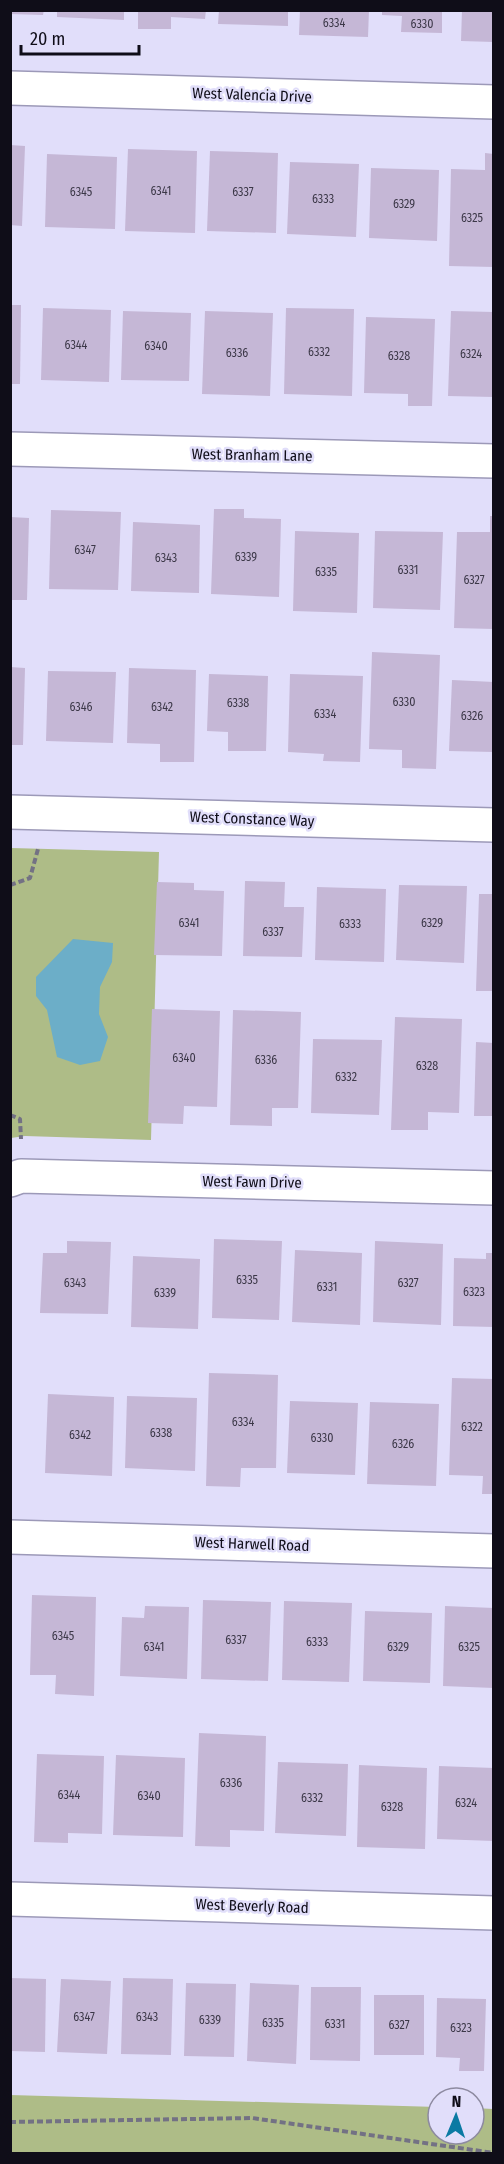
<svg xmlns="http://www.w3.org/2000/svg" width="504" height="2164" font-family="'Fira Sans Condensed',sans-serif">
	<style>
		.green { fill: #aebc87 }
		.water { fill: #6caec8 }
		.building { fill: #c5b7d6 }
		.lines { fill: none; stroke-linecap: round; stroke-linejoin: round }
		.minor-casing { stroke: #9c99b8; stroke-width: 36 }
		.path { stroke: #737184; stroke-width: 4; stroke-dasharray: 6 3; stroke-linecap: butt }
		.minor { stroke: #fff; stroke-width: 33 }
		.labels { text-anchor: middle; stroke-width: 5; stroke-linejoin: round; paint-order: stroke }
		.number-label { font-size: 12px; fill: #3c3848 }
		.street-label { font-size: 15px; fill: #0f0d18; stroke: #e1defa }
	</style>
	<rect width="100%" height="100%" fill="#e1defa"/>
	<g class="green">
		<path d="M11 848 159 852 151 1140 25 1136 11 1138Z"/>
		<path d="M10 2095 438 2107V2134H474V2108L493 2109V2153H11Z"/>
	</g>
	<path class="water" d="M73 939 113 943 112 962 100 987 99 1014 108 1037 100 1061 80 1065 57 1057 47 1010 36 996V977Z"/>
	<g class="building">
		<path d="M10 10H44L43 15 10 14Z"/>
		<path d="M57 10H124V20L57 17Z"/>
		<path d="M138 10H206L205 19 171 17V29H138Z"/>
		<path d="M219 10H288V26L218 24Z"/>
		<path d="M300 10H369L368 37 299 35Z"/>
		<path d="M382 10H442V33L401 32 402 16 382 15Z"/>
		<path d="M462 10H494V42L461 41Z"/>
		<path d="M10 145 25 146 22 226 10 225Z"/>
		<path d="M128 149 197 151 195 233 125 231Z"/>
		<path d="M210 151 278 153 276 233 207 231Z"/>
		<path d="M485 153 494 154V267L449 266 451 169 485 170Z"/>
		<path d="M47 154 117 157 115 229 45 227Z"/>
		<path d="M290 162 359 164 356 237 287 234Z"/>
		<path d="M371 168 439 170 437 241 369 238Z"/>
		<path d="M10 305H21L20 384H10Z"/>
		<path d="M43 308 111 310 109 382 41 380Z"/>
		<path d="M286 308 354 309 352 396 284 394Z"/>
		<path d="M123 311 191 313 189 381 121 380Z"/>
		<path d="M205 311 273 313 270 396 202 394Z"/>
		<path d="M451 311 494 312V397L448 396Z"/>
		<path d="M366 317 435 319 432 406H408V394L364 393Z"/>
		<path d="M214 509H244V518L281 519 279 597 211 594Z"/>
		<path d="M51 510 121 512 118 590 49 589Z"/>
		<path d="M490 516H494V629L454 628 457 532H490Z"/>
		<path d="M10 517 29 518 27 600H10Z"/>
		<path d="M133 522 200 525 199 593 131 591Z"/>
		<path d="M295 531 359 533 357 613 293 611Z"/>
		<path d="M375 531 443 532 440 610 373 608Z"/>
		<path d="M372 652 440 655 436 769 402 768V750L369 749Z"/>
		<path d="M10 667 25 668 23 745H10Z"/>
		<path d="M129 668 196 670 194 762H160V744L127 743Z"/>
		<path d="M48 671 116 672 113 743 46 741Z"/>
		<path d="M209 674 268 676 266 751H228V732L207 731Z"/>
		<path d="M290 674 363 676 360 762 323 761 324 754 288 752Z"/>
		<path d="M452 680 494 682V752L449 751Z"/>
		<path d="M245 881 285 882 284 907H304L302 957 243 956Z"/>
		<path d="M157 882 194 883V890L224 891 222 956 154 955Z"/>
		<path d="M399 885 467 886 464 963 396 960Z"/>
		<path d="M317 887 386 889 384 962 315 960Z"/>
		<path d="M479 894H494V991H476Z"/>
		<path d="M152 1009 220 1011 217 1107 184 1106 183 1124 148 1123Z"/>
		<path d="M233 1010 301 1012 298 1108H272V1126L230 1125Z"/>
		<path d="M395 1017 462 1019 459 1113 428 1112V1130H391Z"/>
		<path d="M313 1039 382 1040 379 1115 311 1113Z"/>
		<path d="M476 1042 494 1043V1116H474Z"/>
		<path d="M214 1239 282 1241 279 1320 212 1318Z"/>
		<path d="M67 1241 111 1242 108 1314 40 1313 43 1253H67Z"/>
		<path d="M375 1241 443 1244 441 1325 373 1322Z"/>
		<path d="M295 1250 362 1253 360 1325 292 1322Z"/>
		<path d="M486 1253H494V1327L453 1326 454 1258 486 1259Z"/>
		<path d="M133 1256 200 1259 198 1329 131 1327Z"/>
		<path d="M209 1373 278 1375 276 1468H241L240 1487 206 1486Z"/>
		<path d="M452 1378 494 1379V1494H482L483 1476 449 1475Z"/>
		<path d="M48 1394 114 1397 112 1476 45 1473Z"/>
		<path d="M127 1396 197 1398 195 1471 125 1468Z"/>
		<path d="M290 1401 358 1403 355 1475 287 1473Z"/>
		<path d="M370 1402 439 1404 436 1486 367 1484Z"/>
		<path d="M32 1595 96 1597 94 1696 55 1694 56 1675H30Z"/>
		<path d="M203 1600 271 1602 268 1681 201 1679Z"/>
		<path d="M284 1601 352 1603 349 1682 282 1680Z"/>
		<path d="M145 1606 189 1607 187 1679 120 1676 122 1617 144 1618Z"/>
		<path d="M445 1606 494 1608V1688L443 1686Z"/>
		<path d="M365 1611 432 1613 430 1683 363 1681Z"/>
		<path d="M199 1733 266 1736 264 1831 230 1830V1847L195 1846Z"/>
		<path d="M37 1754 104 1756 102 1834 68 1833V1843L34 1842Z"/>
		<path d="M116 1755 185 1758 183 1837 113 1835Z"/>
		<path d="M278 1762 348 1764 346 1836 275 1833Z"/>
		<path d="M359 1765 427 1768 425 1849 357 1847Z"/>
		<path d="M439 1766 494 1768V1841L437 1839Z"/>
		<path d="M10 1978 46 1979 45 2052 10 2051Z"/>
		<path d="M123 1978 173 1979 171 2055 121 2054Z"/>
		<path d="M61 1979 111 1981 107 2054 57 2052Z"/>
		<path d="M186 1983 236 1984 234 2057 184 2056Z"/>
		<path d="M250 1983 299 1985 296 2064 247 2061Z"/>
		<path d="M311 1987H361L360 2061 310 2060Z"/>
		<rect x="374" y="1995" width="50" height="60"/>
		<path d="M437 1998 486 1999 484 2071H459L460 2058 436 2057Z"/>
	</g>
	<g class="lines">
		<g class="minor-casing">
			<g id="minor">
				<path d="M10 88 494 102"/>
				<path d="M10 449 494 461"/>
				<path d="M10 812 494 825"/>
				<path d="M10 1180 21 1176 494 1188"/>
				<path d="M10 1537 494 1551"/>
				<path d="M10 1899 494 1913"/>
			</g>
		</g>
		<g class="path">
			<path d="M10 885 30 878 38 849"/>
			<path d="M10 1115 20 1119 21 1139"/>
			<path d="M10 2122 252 2118 494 2153"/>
		</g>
		<use href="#minor" class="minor"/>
	</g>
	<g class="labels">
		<g class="number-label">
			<text x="334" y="27">6334</text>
			<text x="422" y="28">6330</text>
			<text x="161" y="195">6341</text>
			<text x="81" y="196">6345</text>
			<text x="243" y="196">6337</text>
			<text x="323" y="203">6333</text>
			<text x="404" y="208">6329</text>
			<text x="472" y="222">6325</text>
			<text x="76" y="349">6344</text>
			<text x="156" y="350">6340</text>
			<text x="319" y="356">6332</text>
			<text x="237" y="357">6336</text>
			<text x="471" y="358">6324</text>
			<text x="399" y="360">6328</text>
			<text x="85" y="554">6347</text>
			<text x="246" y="561">6339</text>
			<text x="166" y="562">6343</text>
			<text x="408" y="574">6331</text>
			<text x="326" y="576">6335</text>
			<text x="474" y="584">6327</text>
			<text x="404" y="706">6330</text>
			<text x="238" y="707">6338</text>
			<text x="81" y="711">6346</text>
			<text x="162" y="711">6342</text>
			<text x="325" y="718">6334</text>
			<text x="472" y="720">6326</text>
			<text x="189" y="927">6341</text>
			<text x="432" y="927">6329</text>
			<text x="350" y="928">6333</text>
			<text x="273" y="936">6337</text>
			<text x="184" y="1062">6340</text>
			<text x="266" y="1064">6336</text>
			<text x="427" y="1070">6328</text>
			<text x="346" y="1081">6332</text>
			<text x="247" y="1284">6335</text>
			<text x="75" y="1287">6343</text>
			<text x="408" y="1287">6327</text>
			<text x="327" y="1291">6331</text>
			<text x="474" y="1296">6323</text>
			<text x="165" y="1297">6339</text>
			<text x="243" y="1426">6334</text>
			<text x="472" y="1431">6322</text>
			<text x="161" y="1437">6338</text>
			<text x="80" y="1439">6342</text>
			<text x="322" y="1442">6330</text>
			<text x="403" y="1448">6326</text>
			<text x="63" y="1640">6345</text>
			<text x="236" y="1644">6337</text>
			<text x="317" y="1646">6333</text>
			<text x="154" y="1651">6341</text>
			<text x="398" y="1651">6329</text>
			<text x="469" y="1651">6325</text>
			<text x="231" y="1787">6336</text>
			<text x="69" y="1799">6344</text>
			<text x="149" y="1800">6340</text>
			<text x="312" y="1802">6332</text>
			<text x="466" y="1807">6324</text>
			<text x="392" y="1811">6328</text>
			<text x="84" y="2021">6347</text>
			<text x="147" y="2021">6343</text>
			<text x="210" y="2024">6339</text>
			<text x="273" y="2027">6335</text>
			<text x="335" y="2028">6331</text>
			<text x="399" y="2029">6327</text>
			<text x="461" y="2032">6323</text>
		</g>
		<g class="street-label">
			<text transform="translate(252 95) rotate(2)" y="5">West Valencia Drive</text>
			<text transform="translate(252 455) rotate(1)" y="5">West Branham Lane</text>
			<text transform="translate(252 819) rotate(2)" y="5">West Constance Way</text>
			<text transform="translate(252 1182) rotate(1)" y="5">West Fawn Drive</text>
			<text transform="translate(252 1544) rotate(2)" y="5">West Harwell Road</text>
			<text transform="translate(252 1906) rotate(2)" y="5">West Beverly Road</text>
		</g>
	</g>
	<rect width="504" height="2164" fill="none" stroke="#0f0d18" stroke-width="24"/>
	<g transform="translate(456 2116) rotate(2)"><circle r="28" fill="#e1defa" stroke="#8d8aa0" stroke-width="1.5"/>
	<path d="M0-4.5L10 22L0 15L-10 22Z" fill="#0b7aa3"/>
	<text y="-9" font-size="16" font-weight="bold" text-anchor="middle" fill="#0f0d18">N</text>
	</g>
	<path d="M21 45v9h118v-9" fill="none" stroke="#0f0d18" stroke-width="3"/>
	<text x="30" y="45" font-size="18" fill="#0f0d18" stroke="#e1defa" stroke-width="4.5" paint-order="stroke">20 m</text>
</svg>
